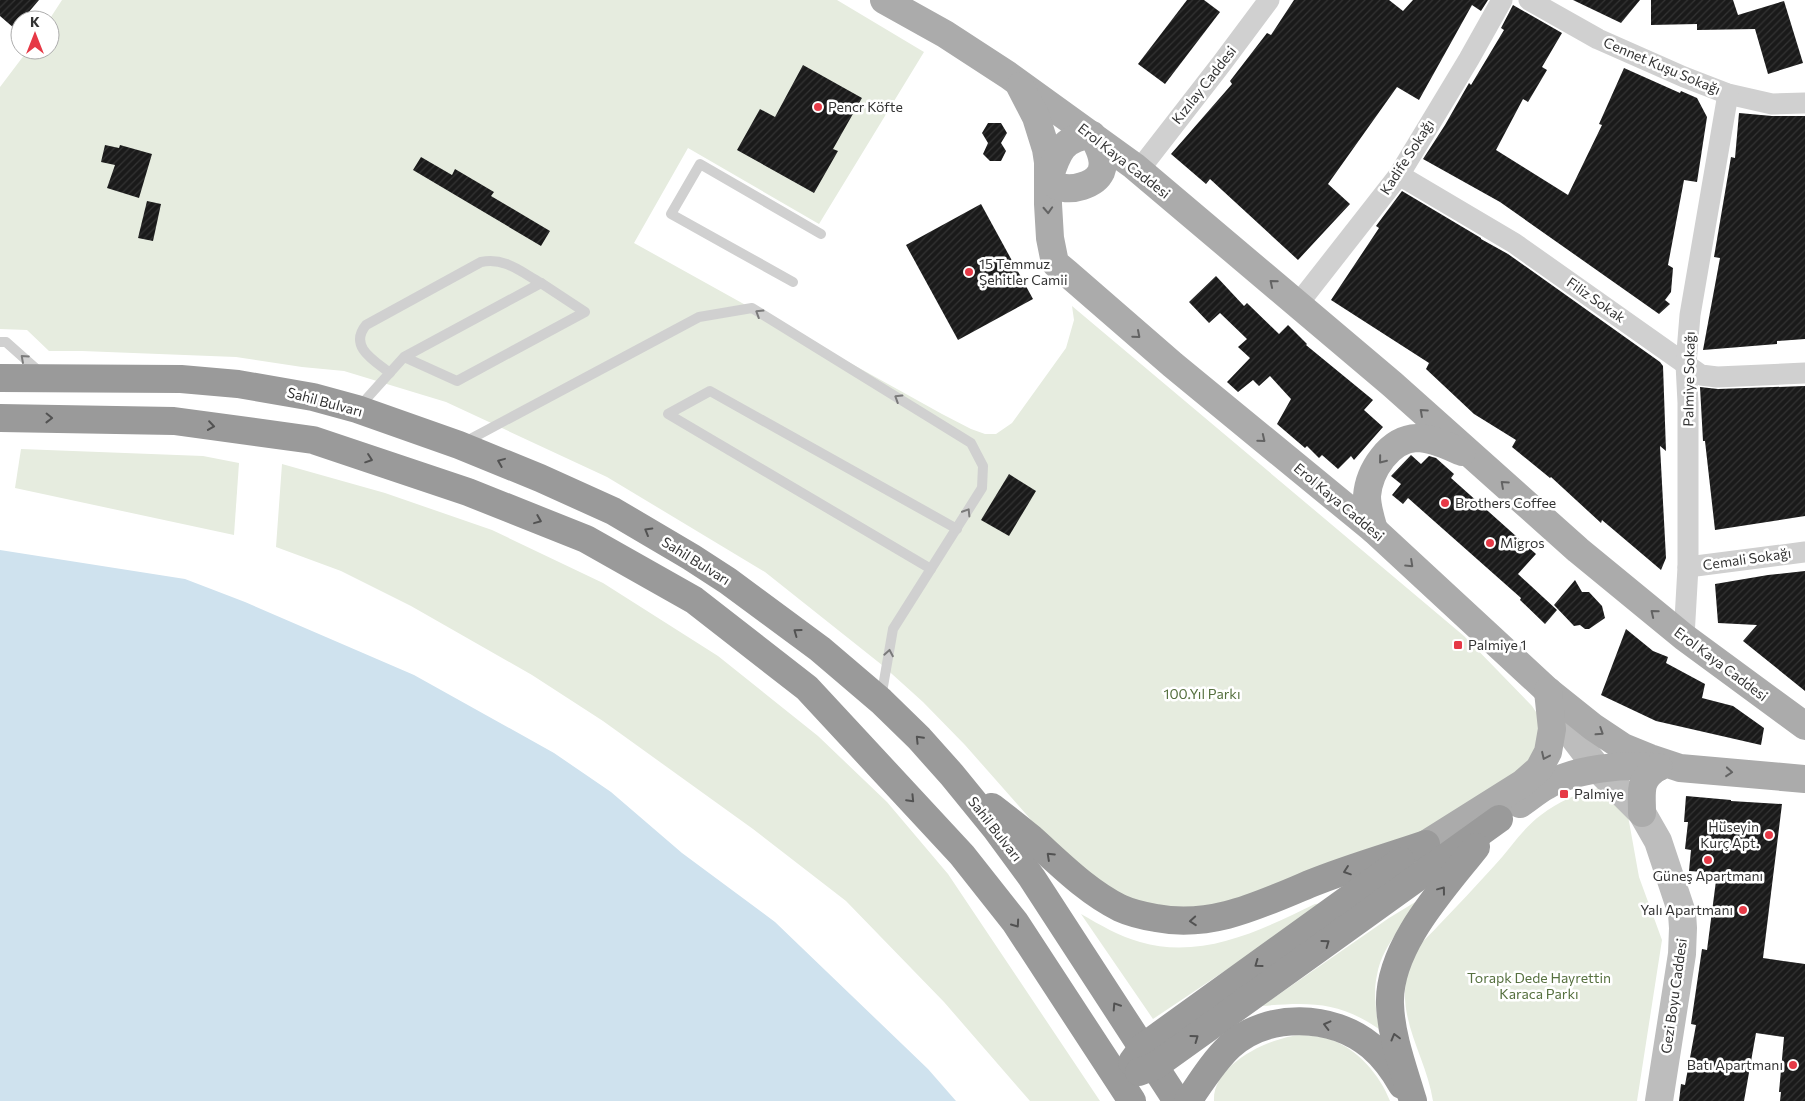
<svg xmlns="http://www.w3.org/2000/svg" width="1805" height="1101" font-family="Commissioner,sans-serif">
	<style>
		.green { fill: #e6ecdf }
		.water { fill: #cfe2ee }
		.building { fill: url(#building-hatch) }
		.lines { fill: none; stroke-linecap: round; stroke-linejoin: round }
		.lane { stroke: #d0d0d0; stroke-width: 10 }
		.street { stroke: #d0d0d0; stroke-width: 21 }
		.secondary { stroke: #bdbdbd; stroke-width: 28 }
		.primary { stroke: #ababab; stroke-width: 28 }
		.highway { stroke: #9a9a9a; stroke-width: 28 }
		.oneway { stroke: #636363 }
		.oneway2 { stroke: #7a7a7a }
		.oneway3 { stroke: #525252 }
		.poi-dot { fill: #e63946; stroke: #fff; stroke-width: 2 }
		.labels { text-anchor: middle; stroke-width: 5; stroke-linejoin: round; paint-order: stroke }
		.street-label { font-size: 14px; fill: #333; stroke: #fff }
		.poi-label { font-size: 14px; fill: #333; stroke: #fff; text-anchor: start }
		.park-label { font-size: 14px; fill: #56703f; stroke: #fff }
	</style>
	<defs>
		<pattern id="building-hatch" width="6" height="6" patternUnits="userSpaceOnUse" patternTransform="scale(1.25)"><rect width="6" height="6" fill="#1a1a1a"/><path d="M-1 1l2-2M0 6l6-6M5 7l2-2" fill="none" stroke="#333"/></pattern>
	</defs>
	<rect width="100%" height="100%" fill="#fff"/>
	<g class="green">
		<path d="M62 0H837L924 52 819 224 688 148 634 243 942 414 971 429 985 434H996L1012 423 1066 348 1074 320 1072 306 1464 636 1532 706 1540 718 1543 746 1483 807 1217 916 1138 914 1055 847 965 745 923 702 882 665 765 572 607 477 446 402 344 371 302 367 236 357 82 351H49L27 330 0 329V87L28 50H50L49 20Z"/>
		<path d="M21 449 203 456 239 463 234 535 15 488Z"/>
		<path d="M282 464 385 493 492 530 603 583 718 656 818 736 887 802 948 874 1100 1101H1030L944 1002 846 901 753 829 603 721 532 675 411 606 341 571 276 547Z"/>
		<path d="M1599 788H1623L1639 877 1662 940 1637 1101H1433C1427 1060 1399 1023 1406 980 1407 972 1410 958 1415 951 1421 942 1431 934 1438 926 1457 906 1476 886 1495 865 1510 849 1522 829 1541 815 1558 802 1578 793 1599 788Z"/>
		<path d="M1435 890C1413 914 1383 941 1377 975 1373 992 1376 1011 1379 1029 1338 1001 1309 1002 1262 1006L1389 918Z"/>
		<path d="M1326 903 1153 1019 1081 914C1100 925 1119 936 1140 942 1202 960 1261 930 1315 904Z"/>
		<path d="M1301 1035C1311 1036 1323 1036 1332 1040 1358 1050 1380 1075 1390 1101H1214C1212 1064 1271 1037 1301 1035Z"/>
	</g>
	<path class="water" d="M0 550 185 579 245 602 414 675 554 753 611 792 682 853 775 922 928 1069 956 1101H0Z"/>
	<g class="building">
		<path d="M0 0H39L22 20H20L15 29 0 16Z"/>
		<path d="M1187 0H1204L1220 12 1165 84 1138 64Z"/>
		<path d="M1294 0H1389L1403 11 1413 0H1488L1481 11 1472 5 1419 100 1397 87 1328 184 1350 204 1298 260 1210 179 1206 184 1171 154 1232 84 1230 81 1267 33 1271 35Z"/>
		<path d="M1573 0H1640L1621 23Z"/>
		<path d="M1651 0H1733L1738 15 1784 1 1803 63 1768 74 1755 29 1697 30V24L1651 25Z"/>
		<path d="M1513 5 1562 33 1542 67 1547 70 1528 102 1523 99 1496 150 1568 195 1602 125 1599 124 1624 68 1680 93 1681 91 1697 98 1707 117 1697 182 1684 180 1668 265 1673 268 1671 292 1665 300 1670 304 1659 314 1500 202 1423 159 1445 125 1469 83 1471 85 1504 30 1501 28Z"/>
		<path d="M803 65 862 98 833 149 838 151 814 193 737 150 760 109 775 117Z"/>
		<path d="M1739 113 1772 116H1805V339L1777 341V344L1703 350 1720 258 1714 257 1731 157 1735 158Z"/>
		<path d="M988 123H1001L1007 133 1001 143 1006 151 1001 161H990L983 154 988 143 982 133Z"/>
		<path d="M105 145 119 148 120 145 152 154 139 198 107 188 115 165 101 162Z"/>
		<path d="M421 157 452 175 455 169 494 192 491 196 550 231 541 246 413 170Z"/>
		<path d="M1402 191 1481 238V239L1508 254 1660 362 1663 366 1666 451 1660 446 1666 558 1661 570 1602 520 1601 523 1551 477 1550 478 1512 447 1516 440 1474 414 1426 369 1429 363 1331 300 1379 228 1376 226Z"/>
		<path d="M147 201 161 204 153 241 138 238Z"/>
		<path d="M981 204 1033 299 958 340 906 245Z"/>
		<path d="M1216 276 1244 306 1247 303 1279 334 1288 325 1307 344 1306 345 1373 400 1364 410 1383 427 1354 460 1351 456 1338 469 1322 455 1319 458 1307 446 1305 448 1277 424 1291 399 1270 376 1259 386 1253 380 1238 392 1227 382 1250 358 1238 347 1247 339 1220 313 1209 323 1189 302Z"/>
		<path d="M1805 386V516L1715 530 1705 441H1703L1700 387 1718 389Z"/>
		<path d="M1411 455 1421 464 1429 456 1436 458 1454 474 1451 478 1536 554 1518 574 1557 610 1545 624 1520 600 1521 598 1408 498 1403 504 1392 495 1401 484 1391 476Z"/>
		<path d="M1009 474 1036 491 1009 536 981 520Z"/>
		<path d="M1805 571V691L1743 641 1757 625 1718 623 1715 584 1768 575Z"/>
		<path d="M1575 580 1582 592H1589L1602 606 1605 618 1589 629H1585L1580 625 1574 626 1554 605Z"/>
		<path d="M1626 629 1653 651 1668 657 1666 663 1705 684 1702 698 1733 706 1764 728 1761 745 1656 721 1601 695Z"/>
		<path d="M1686 796 1731 800V801L1782 804 1763 958 1805 964V1101H1780L1781 1092H1779L1784 1037 1756 1033 1744 1101H1679L1681 1084 1685 1085 1696 1025 1691 1024 1702 949 1707 950 1717 873 1689 871 1691 850 1685 849 1688 822H1684Z"/>
	</g>
	<g class="lines">
		<g class="lane">
			<path d="M793 282 671 214 700 164 821 234"/>
			<path d="M0 342H6L42 374"/>
			<path d="M390 373C375 361 348 347 366 325L481 262C505 257 521 272 541 283"/>
			<path d="M359 407 404 357 541 283 585 312 457 381 404 357"/>
			<path d="M463 443 699 317 752 308 971 443 983 466 982 488 893 629 881 698"/>
			<path d="M931 569 668 414 710 391 957 529"/>
		</g>
		<g class="street">
			<path d="M1529 0 1598 39 1684 77 1728 94 1772 104 1805 103"/>
			<path d="M1139 170 1222 63 1269 0"/>
			<path d="M1399 175 1514 243 1701 375 1717 377 1805 373"/>
			<path d="M1298 304 1399 175 1469 59 1502 0"/>
			<path d="M1688 567 1805 552"/>
			<path d="M1684 637 1688 567V403L1686 364 1690 315 1728 94"/>
		</g>
		<path class="secondary" d="M1548 691 1575 739 1598 769 1642 813 1658 841 1682 913 1683 928 1682 954 1659 1101"/>
		<g class="primary">
			<path d="M884 0 945 34 1008 75 1134 166 1392 384 1578 550 1684 637 1805 726"/>
			<path d="M1020 86 1036 117 1046 149 1048 162V204L1050 238 1055 263 1067 273 1173 365 1374 530 1548 691 1593 727 1623 747 1650 758 1680 768 1805 779"/>
			<path d="M1092 135C1098 145 1106 160 1101 172 1095 185 1071 192 1058 186 1055 185 1052 182 1049 179 1057 154 1062 137 1092 135Z"/>
			<path d="M1374 530C1371 520 1367 507 1367 496 1369 471 1389 439 1417 438 1432 438 1448 446 1462 452"/>
			<path d="M1520 804C1529 798 1537 791 1546 786 1575 768 1625 764 1659 767"/>
			<path d="M1642 813C1642 791 1638 780 1658 767"/>
			<path d="M1426 844 1523 783 1539 769 1548 752 1552 729 1548 691"/>
		</g>
		<g class="highway">
			<path d="M0 378 181 379 238 384 313 397 357 409 459 445 540 478 613 511 691 557 728 581 820 649 881 701 919 738 952 775 996 829 1032 878 1177 1101"/>
			<path d="M0 418 174 421 313 440 468 492 586 539 694 600 807 688 962 855 1015 922 1132 1101"/>
			<path d="M992 807C1005 817 1018 827 1031 838 1059 863 1086 891 1120 908 1131 913 1144 916 1156 918 1212 929 1261 904 1312 883 1349 868 1388 857 1426 844"/>
			<path d="M1132 1062 1143 1047 1401 861"/>
			<path d="M1139 1072 1155 1066 1499 819"/>
			<path d="M1188 1101C1201 1082 1213 1062 1230 1046 1268 1012 1332 1014 1371 1046 1384 1057 1394 1071 1402 1085"/>
			<path d="M1413 1101C1404 1070 1391 1037 1390 1004 1388 947 1443 889 1476 847"/>
		</g>
	</g>
	<defs><path id="oneway-chevron" d="M-2-3.5L2.5 0L-2 3.5" fill="none" stroke-width="1.6" stroke-linecap="round" stroke-linejoin="round" transform="scale(1.25)"/></defs>
	<g class="oneway">
		<use href="#oneway-chevron" transform="translate(1048 210) rotate(87)"/>
		<use href="#oneway-chevron" transform="translate(1273 283) rotate(-140)"/>
		<use href="#oneway-chevron" transform="translate(1137 335) rotate(41)"/>
		<use href="#oneway-chevron" transform="translate(1423 412) rotate(-138)"/>
		<use href="#oneway-chevron" transform="translate(1262 439) rotate(39)"/>
		<use href="#oneway-chevron" transform="translate(1382 460) rotate(129)"/>
		<use href="#oneway-chevron" transform="translate(1504 484) rotate(-138)"/>
		<use href="#oneway-chevron" transform="translate(1410 564) rotate(43)"/>
		<use href="#oneway-chevron" transform="translate(1654 613) rotate(-141)"/>
		<use href="#oneway-chevron" transform="translate(1600 732) rotate(33)"/>
		<use href="#oneway-chevron" transform="translate(1545 756) rotate(115)"/>
		<use href="#oneway-chevron" transform="translate(1729 772) rotate(5)"/>
	</g>
	<g class="oneway2">
		<use href="#oneway-chevron" transform="translate(759 313) rotate(-148)"/>
		<use href="#oneway-chevron" transform="translate(24 358) rotate(-138)"/>
		<use href="#oneway-chevron" transform="translate(898 398) rotate(-148)"/>
		<use href="#oneway-chevron" transform="translate(967 512) rotate(-58)"/>
		<use href="#oneway-chevron" transform="translate(889 653) rotate(-80)"/>
	</g>
	<g class="oneway3">
		<use href="#oneway-chevron" transform="translate(49 418) rotate(1)"/>
		<use href="#oneway-chevron" transform="translate(211 426) rotate(8)"/>
		<use href="#oneway-chevron" transform="translate(369 459) rotate(19)"/>
		<use href="#oneway-chevron" transform="translate(501 462) rotate(-158)"/>
		<use href="#oneway-chevron" transform="translate(538 520) rotate(22)"/>
		<use href="#oneway-chevron" transform="translate(648 531) rotate(-150)"/>
		<use href="#oneway-chevron" transform="translate(797 632) rotate(-144)"/>
		<use href="#oneway-chevron" transform="translate(919 739) rotate(-134)"/>
		<use href="#oneway-chevron" transform="translate(911 799) rotate(46)"/>
		<use href="#oneway-chevron" transform="translate(1050 856) rotate(-137)"/>
		<use href="#oneway-chevron" transform="translate(1347 871) rotate(161)"/>
		<use href="#oneway-chevron" transform="translate(1442 890) rotate(-53)"/>
		<use href="#oneway-chevron" transform="translate(1193 921) rotate(176)"/>
		<use href="#oneway-chevron" transform="translate(1016 924) rotate(55)"/>
		<use href="#oneway-chevron" transform="translate(1326 943) rotate(-36)"/>
		<use href="#oneway-chevron" transform="translate(1258 964) rotate(144)"/>
		<use href="#oneway-chevron" transform="translate(1116 1006) rotate(-123)"/>
		<use href="#oneway-chevron" transform="translate(1327 1025) rotate(-166)"/>
		<use href="#oneway-chevron" transform="translate(1395 1037) rotate(-105)"/>
		<use href="#oneway-chevron" transform="translate(1195 1038) rotate(-36)"/>
	</g>
	<g class="poi-dot">
		<circle cx="818" cy="107" r="5"/>
		<circle cx="969" cy="272" r="5"/>
		<circle cx="1445" cy="503" r="5"/>
		<circle cx="1490" cy="543" r="5"/>
		<rect x="1453" y="640" width="10" height="10" rx="2.5"/>
		<rect x="1559" y="789" width="10" height="10" rx="2.5"/>
		<circle cx="1769" cy="835" r="5"/>
		<circle cx="1708" cy="860" r="5"/>
		<circle cx="1743" cy="910" r="5"/>
		<circle cx="1793" cy="1065" r="5"/>
	</g>
	<g class="labels">
		<g class="street-label">
			<text transform="translate(1662 66) rotate(23)" y="5">Cennet Kuşu Sokağı</text>
			<text transform="translate(1204 85) rotate(-52)" y="5">Kızılay Caddesi</text>
			<text transform="translate(1407 157) rotate(-57)" y="5">Kadife Sokağı</text>
			<text transform="translate(1124 161) rotate(38)" y="5">Erol Kaya Caddesi</text>
			<text transform="translate(1596 300) rotate(35)" y="5">Filiz Sokak</text>
			<text transform="translate(1689 379) rotate(-89)" y="5">Palmiye Sokağı</text>
			<text transform="translate(325 402) rotate(15)" y="5">Sahil Bulvarı</text>
			<text transform="translate(1339 502) rotate(40)" y="5">Erol Kaya Caddesi</text>
			<text transform="translate(1747 559) rotate(-8)" y="5">Cemali Sokağı</text>
			<text transform="translate(696 561) rotate(32)" y="5">Sahil Bulvarı</text>
			<text transform="translate(1721 664) rotate(37)" y="5">Erol Kaya Caddesi</text>
			<text transform="translate(995 829) rotate(52)" y="5">Sahil Bulvarı</text>
			<text transform="translate(1674 996) rotate(-82)" y="5">Gezi Boyu Caddesi</text>
		</g>
		<g class="poi-label">
			<text x="828" y="112">Pencr Köfte</text>
			<text x="979" y="269">15 Temmuz<tspan x="979" dy="16">Şehitler Camii</tspan></text>
			<text x="1455" y="508">Brothers Coffee</text>
			<text x="1500" y="548">Migros</text>
			<text x="1468" y="650">Palmiye 1</text>
			<text x="1574" y="799">Palmiye</text>
			<text x="1759" y="832" text-anchor="end">Hüseyin<tspan x="1759" dy="16">Kurç Apt.</tspan></text>
			<text x="1708" y="881" text-anchor="middle">Güneş Apartmanı</text>
			<text x="1733" y="915" text-anchor="end">Yalı Apartmanı</text>
			<text x="1783" y="1070" text-anchor="end">Batı Apartmanı</text>
		</g>
		<g class="park-label">
			<text x="1202" y="699">100.Yıl Parkı</text>
			<text x="1539" y="983">Torapk Dede Hayrettin<tspan x="1539" dy="16">Karaca Parkı</tspan></text>
		</g>
	</g>
	<g transform="translate(35 35)"><circle r="24" fill="#ffffff" stroke="#adadad"/>
	<path d="M0-4L9 19L0 12L-9 19Z" fill="#e63946"/>
	<text y="-8" font-size="14" font-weight="bold" text-anchor="middle" fill="#333333">K</text>
	</g>
</svg>
